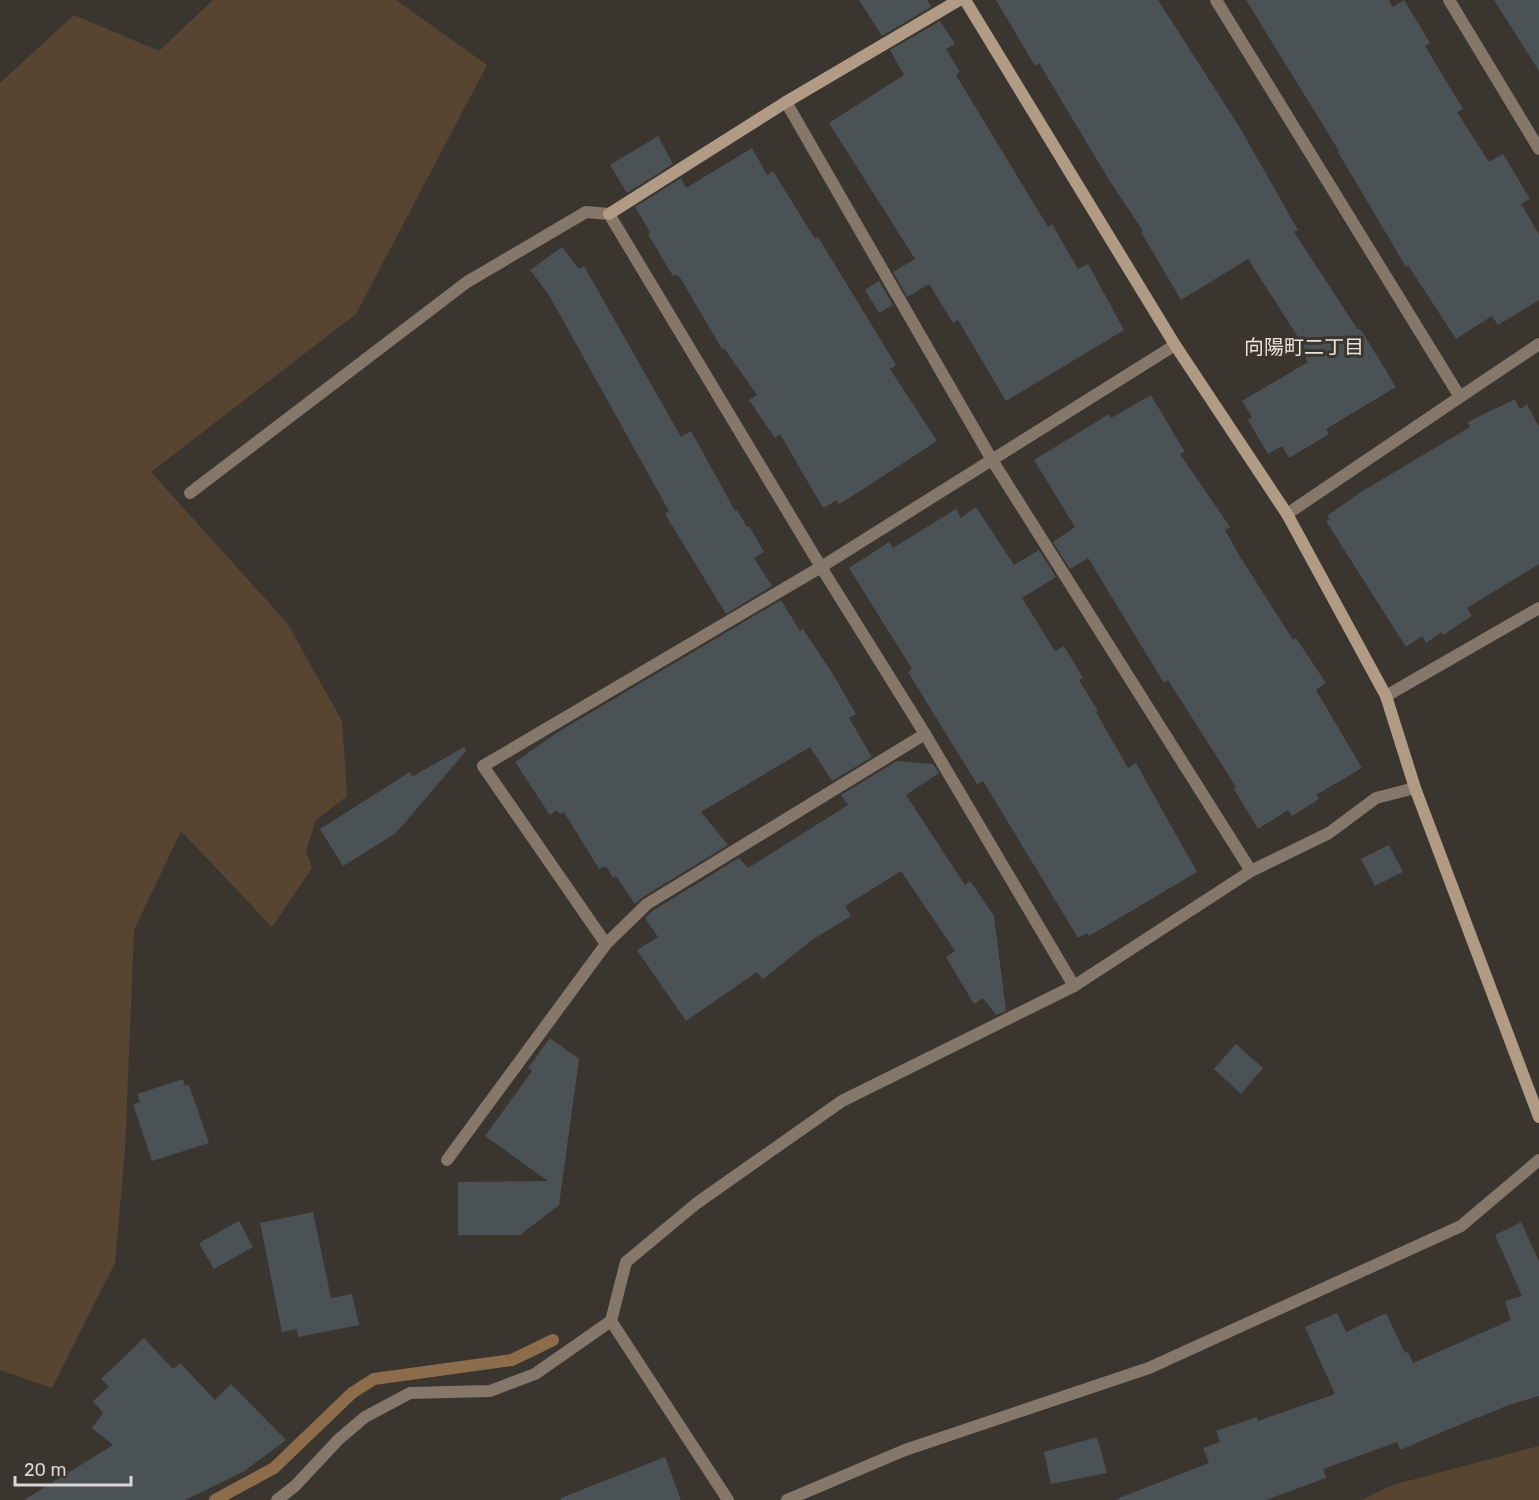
<svg xmlns="http://www.w3.org/2000/svg" width="1539" height="1500" font-family="Rubik,'Noto Sans JP',sans-serif">
	<style>
		.green { fill: #584531 }
		.lines { fill: none; stroke-linecap: round; stroke-linejoin: round }
		.stream { stroke: #8c6c4b; stroke-width: 12 }
		.building { fill: #4a5256 }
		.lane { stroke: #857769; stroke-width: 12 }
		.street { stroke: #857769; stroke-width: 12 }
		.secondary { stroke: #b29b84; stroke-width: 12 }
		.labels { text-anchor: middle; stroke-width: 6; stroke-linejoin: round; paint-order: stroke }
		.neighbourhood-label { font-size: 20px; fill: #eae3dc; stroke: #3b3530 }
	</style>
	<rect width="100%" height="100%" fill="#3b3530"/>
	<g class="green">
		<path d="M213 0H396L487 65 356 314 151 472 287 623 342 721 347 796 316 820 306 851 312 868 272 927 181 831 134 930 125 1150 115 1263 52 1388 0 1370V83L74 15 159 51Z"/>
		<path d="M1539 1446V1500H1361L1393 1485Z"/>
	</g>
	<g class="lines">
		<path class="stream" d="M215 1500 274 1468 352 1393 374 1379 512 1360 553 1340"/>
	</g>
	<g class="building">
		<path d="M859 0H927L931 7 882 36Z"/>
		<path d="M996 0H1158L1240 128 1298 230 1294 232 1358 330 1359 329 1363 333 1396 387 1326 429 1329 434 1289 458 1282 446 1268 454 1248 420 1252 417 1242 401 1308 362 1301 350 1305 348 1248 259 1181 300 1141 232 1143 231 1109 180 1039 63 1035 66Z"/>
		<path d="M1246 0H1389L1393 7 1404 0 1430 43 1425 46 1463 109 1457 112 1489 162 1503 154 1530 199 1521 204 1539 234V300L1498 325 1492 316 1456 339 1408 265 1406 267 1338 152 1339 151Z"/>
		<path d="M1494 0H1539V71Z"/>
		<path d="M940 21 955 44 946 49 960 72 956 75 1048 227 1052 224 1078 269 1088 264 1124 330 1006 401 958 320 953 323 929 284 907 297 893 272 915 259 829 123 904 75 890 50Z"/>
		<path d="M658 136 673 164 627 193 610 165Z"/>
		<path d="M752 148 767 175 773 171 815 239 818 237 896 365 890 369 937 441 857 493 839 504 837 500 823 508 780 434 775 438 749 400 757 395 724 348 722 349 679 276 678 277 676 274 673 276 648 234 650 232 635 207 681 178 686 188Z"/>
		<path d="M562 247 579 269 584 266 681 437 691 431 735 511 737 510 747 527 749 526 764 552 754 558 772 586 726 614 665 514 669 511 549 295 530 270Z"/>
		<path d="M879 281 893 305 879 313 865 290Z"/>
		<path d="M1151 395 1185 452 1180 454 1230 527 1225 530 1239 555 1293 640 1296 638 1326 683 1316 690 1362 768 1316 795 1319 799 1292 816 1288 810 1258 829 1234 789 1236 787 1168 680 1164 683 1088 558 1070 569 1053 542 1075 527 1034 460 1109 414 1111 418Z"/>
		<path d="M1515 399 1520 409 1527 404 1539 427V564L1467 608 1472 616 1443 635 1442 632 1426 643 1422 636 1406 647 1326 521 1330 519 1327 516 1361 492 1470 427 1468 422Z"/>
		<path d="M976 507 1014 565 1039 550 1056 577 1022 598 1055 651 1064 646 1083 678 1079 680 1098 711 1096 712 1128 768 1136 763 1197 872 1089 936 1087 933 1078 938 983 781 977 784 908 672 912 669 849 568 889 542 893 548 956 509 961 518Z"/>
		<path d="M781 600 800 631 803 629 831 671 856 714 849 718 872 757 832 781 810 747 701 812 728 845 643 897 635 904 616 876 613 878 606 866 599 869 564 812 560 814 556 810 550 815 515 762 558 732Z"/>
		<path d="M464 747 466 751 396 833 343 866 320 829 410 772 412 777Z"/>
		<path d="M897 761 933 764 939 773 906 795 965 885 970 881 994 916 1006 1011 996 1015 983 998 974 1004 946 957 955 951 901 871 845 906 851 916 812 940 763 979 757 972 686 1021 637 950 658 937 645 918 652 911 739 858 748 868 848 805 841 795Z"/>
		<path d="M1389 845 1403 872 1375 886 1361 859Z"/>
		<path d="M550 1038 579 1059 559 1205 520 1235H458V1182L548 1181 485 1136 532 1071 528 1068Z"/>
		<path d="M1236 1044 1263 1068 1241 1094 1214 1069Z"/>
		<path d="M183 1079 185 1086 189 1085 209 1143 152 1161 133 1104 140 1102 137 1094Z"/>
		<path d="M313 1212 331 1298 352 1294 359 1325 298 1337 297 1329 282 1332 260 1223Z"/>
		<path d="M239 1221 253 1247 214 1269 199 1243Z"/>
		<path d="M1521 1222 1539 1261V1396L1506 1406 1478 1418V1417L1400 1450 1397 1442 1323 1469 1326 1478 1266 1500H1119V1498L1209 1463 1203 1448 1220 1442 1216 1431 1257 1417 1258 1421 1335 1394 1305 1327 1337 1313 1346 1332 1386 1313 1405 1353 1408 1352 1413 1363 1511 1320 1505 1301 1522 1296 1495 1235Z"/>
		<path d="M144 1338 173 1369 180 1363 215 1400 231 1384 286 1440 243 1472 185 1500H24L113 1445 92 1428 103 1413 93 1401 109 1387 101 1379Z"/>
		<path d="M1097 1437 1107 1473 1051 1484 1044 1452Z"/>
		<path d="M665 1457 681 1500H561V1498Z"/>
	</g>
	<g class="lines">
		<path class="lane" d="M190 493 467 282 586 212 609 214"/>
		<g class="street">
			<path d="M1216 0 1460 397 1287 514"/>
			<path d="M1449 0 1539 149"/>
			<path d="M786 102 992 460 1251 871"/>
			<path d="M609 214 821 567 925 734 1074 986"/>
			<path d="M1460 397 1539 344"/>
			<path d="M1386 696 1539 608"/>
			<path d="M606 944 483 766 821 567 1175 345"/>
			<path d="M447 1160 606 944 647 904 925 734"/>
			<path d="M611 1321 728 1500"/>
			<path d="M277 1500 295 1486 339 1439 365 1417 410 1393 490 1391 535 1374 611 1321 626 1262 697 1203 842 1101 1074 986 1251 871 1329 833 1376 798 1415 788"/>
			<path d="M787 1500 905 1450 1149 1368 1461 1226 1539 1160"/>
		</g>
		<g class="secondary">
			<path d="M965 0 1175 345 1287 514 1386 696 1415 788 1539 1117"/>
			<path d="M609 214 786 102 959 0"/>
		</g>
	</g>
	<g class="labels">
		<g class="neighbourhood-label">
			<text x="1304" y="354">向陽町二丁目</text>
		</g>
	</g>
	<path d="M15 1476v9h116v-9" fill="none" stroke="#dad6d3" stroke-width="3"/>
	<text x="24" y="1476" font-size="18" fill="#dad6d3" stroke="#3b3530" stroke-width="4.5" paint-order="stroke">20 m</text>
</svg>
